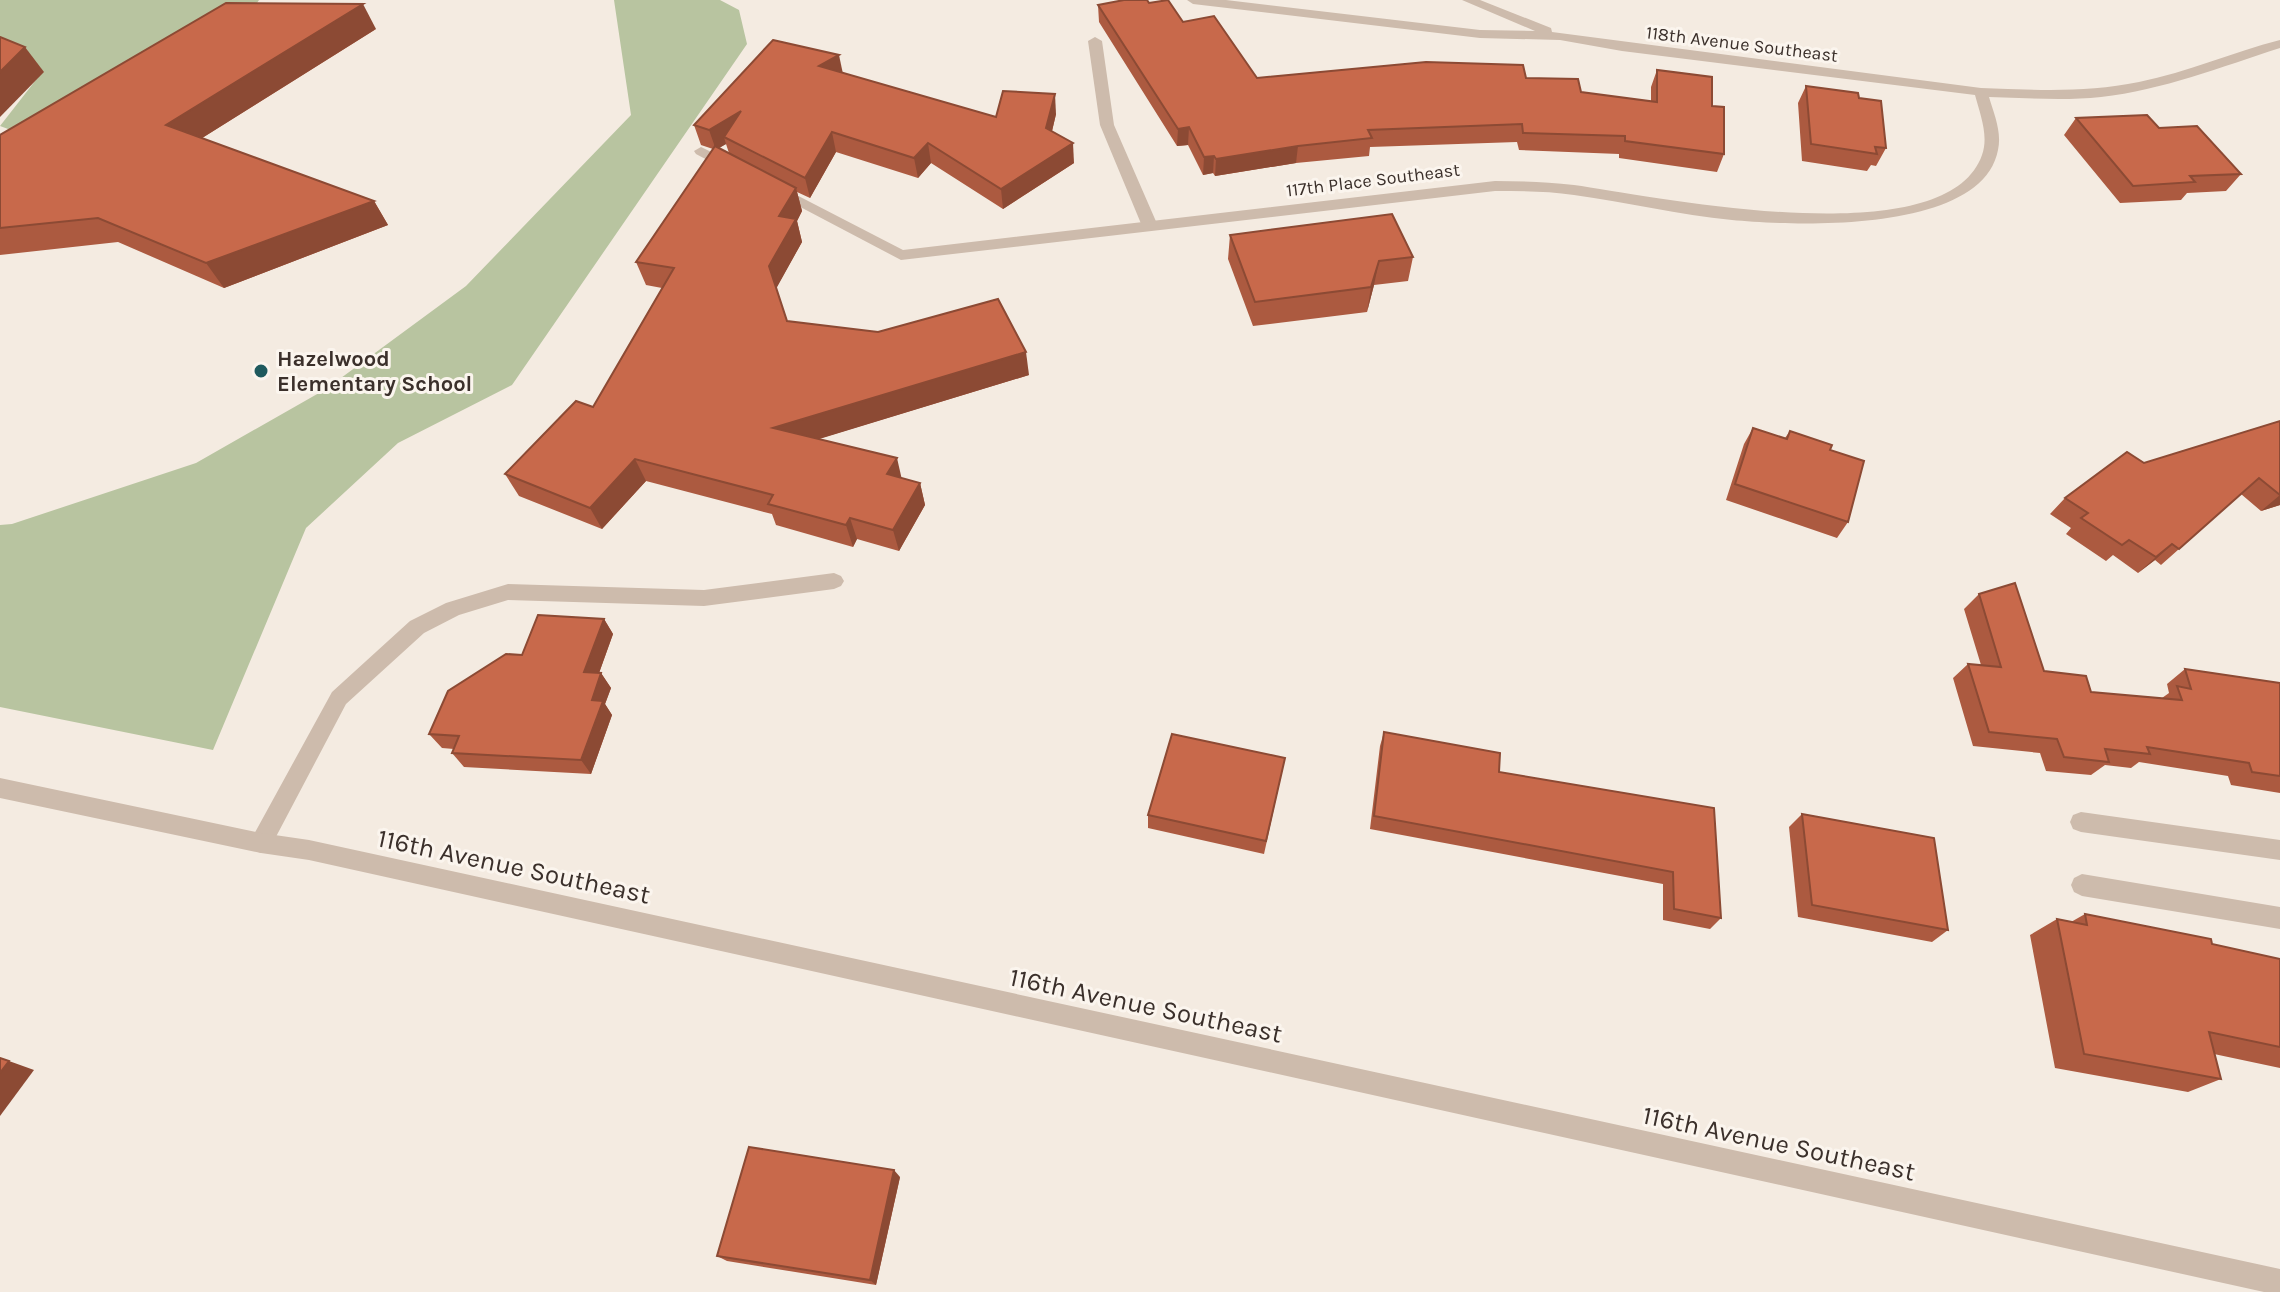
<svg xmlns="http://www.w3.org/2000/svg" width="2280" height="1292" font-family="Karla,sans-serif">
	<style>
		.green { fill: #b8c4a0 }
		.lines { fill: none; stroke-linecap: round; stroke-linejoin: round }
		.service { fill: #cdbbac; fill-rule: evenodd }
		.minor { fill: #cdbbac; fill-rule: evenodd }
		.tertiary { fill: #cdbbac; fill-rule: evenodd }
		.wall { fill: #ac5a40; fill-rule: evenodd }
		.shaded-wall { fill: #8c4a34 }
		.building { fill: #c8694b; stroke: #8c4a34; stroke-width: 2 }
		.poi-dot { fill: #1f5a5e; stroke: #fbf5ee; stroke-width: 3 }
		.labels { text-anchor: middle; stroke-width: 6; stroke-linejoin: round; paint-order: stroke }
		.far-street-label { font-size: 18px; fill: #3b302b; stroke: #fbf5ee }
		.poi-label { font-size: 22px; font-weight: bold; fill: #3b302b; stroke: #fbf5ee; text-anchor: start }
		.near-street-label { font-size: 26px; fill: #3b302b; stroke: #fbf5ee }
	</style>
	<rect width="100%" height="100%" fill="#f4ebe1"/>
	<g class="green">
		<path d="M0 0H259L241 27 46 143 0 126 39 76 0 58Z"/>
		<path d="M614 0H720L739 10 747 44 512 385 398 443 306 528 213 750 0 707V525L12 524 196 463 326 389 466 286 631 115Z"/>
	</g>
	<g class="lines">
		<g class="service">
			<path d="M1095 37 1102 41 1114 125 1158 226 1155 229 1150 231 1142 226 1100 125 1088 41Z"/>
			<path d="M2081 812 2280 840V860L2081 832 2073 829 2070 822 2073 815Z"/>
			<path d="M2082 874 2280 907V929L2082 896 2074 892 2071 885 2074 878Z"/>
		</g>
		<g class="minor">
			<path d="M1187 0H1226L1480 30 1535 31 1462 0H1480L1551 28 1552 32 1981 88C2035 90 2086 93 2139 82 2188 72 2233 52 2280 40V48C2221 67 2163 90 2101 97 2064 101 2026 98 1989 97 1994 114 2002 132 1998 150 1982 234 1794 226 1732 220 1679 215 1627 202 1574 195 1548 191 1522 191 1495 191L901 260 768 190 771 187H781L903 250 1495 181C1521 181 1547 182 1574 185 1653 196 1946 258 1982 155 1989 136 1980 114 1975 95L1622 51 1560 40 1480 38 1193 4Z"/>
			<path d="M701 147 738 165 740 168 738 171H728L696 154 694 151Z"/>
			<path d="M834 573 841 576 844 581 841 586 834 589 704 606 508 600 459 615 424 633 346 704 269 850 261 853 253 850 250 843 253 836 332 692 410 621 446 603 508 584 704 590Z"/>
		</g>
		<path class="tertiary" d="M0 778 261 833 309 840 2280 1269V1292H2264L309 860 261 853 0 798Z"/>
	</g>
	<g class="wall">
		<path d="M1149 3 1183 22 1257 78H1526L1581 92 1651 101V87L1657 70 1712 106 1724 154 1717 172 1619 158V154L1519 150 1517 142 1370 147 1369 156 1296 163 1215 176 1213 173 1203 175 1188 145 1177 146 1099 22 1098 5Z"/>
		<path d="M376 29 202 138 374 201 388 225 224 288 118 242 0 255V135Z"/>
		<path d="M843 73 996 117 1056 114 1052 131 1074 163 1003 209 931 163 918 178 836 152 810 198 797 192 802 211 797 221 802 242 776 288 787 321 1029 375 818 439 902 478 920 483 925 505 899 551 857 539 853 547 776 525 772 514 646 481 602 529 519 496 505 474 593 407 662 288 646 285 636 262 713 149 701 145 694 125ZM726 144 729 153 718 148Z"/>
		<path d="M1806 86 1859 98 1886 148 1876 166 1871 165 1867 171 1802 161 1798 103Z"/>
		<path d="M2076 118 2159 128 2241 174 2226 191 2187 193 2181 200 2120 203 2064 135Z"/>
		<path d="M1230 235 1413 257 1408 281 1374 285 1367 312 1253 326 1228 259Z"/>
		<path d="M2280 421V505L2261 511 2241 494 2161 565 2155 560 2138 573 2113 555 2106 561 2066 534 2071 528 2050 514 2065 498 2144 463Z"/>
		<path d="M1753 428 1785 438 1790 431 1830 450 1848 522 1837 538 1726 500 1744 444Z"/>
		<path d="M1979 594 2044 671 2091 692 2162 698 2169 693 2167 684 2185 669 2280 683V793L2231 785 2228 776 2139 762 2131 768 2105 765 2091 775 2046 771 2040 753 1973 746 1953 678 1968 664 1981 665 1964 609Z"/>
		<path d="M604 619 613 634 599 673H601L611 688 605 704 612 715 591 774 464 767 452 753 454 749 442 748 429 734 522 655Z"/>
		<path d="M1384 732 1499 772 1714 808 1721 918 1710 929 1663 920V884L1370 829 1380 746Z"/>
		<path d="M1285 758 1264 854 1148 828V815Z"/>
		<path d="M1802 814 1948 930 1932 942 1798 917 1789 827Z"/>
		<path d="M2085 914 2212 944 2280 959V1068L2214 1054 2221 1079 2188 1092 2055 1068 2030 935 2057 919 2071 922Z"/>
		<path d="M900 1177 876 1285 727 1261 717 1256Z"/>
	</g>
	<g class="shaded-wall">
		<path d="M363 4 376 29 183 150 166 125Z"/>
		<path d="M25 47 44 72 0 117V72Z"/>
		<path d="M839 55 843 74 819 66Z"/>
		<path d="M1055 94 1056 114 1048 148 1046 128Z"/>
		<path d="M741 111 724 137 726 144 716 150 709 130Z"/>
		<path d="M1189 127 1188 145 1177 146 1178 129Z"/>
		<path d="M832 132 836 152 810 198 805 178Z"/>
		<path d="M928 143 931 163 918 178 914 158Z"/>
		<path d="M1073 143 1074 163 1003 209 1001 189Z"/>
		<path d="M1298 146 1296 163 1215 176 1216 159Z"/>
		<path d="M1214 156 1213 173 1203 175 1204 157Z"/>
		<path d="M796 188 802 211 797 221 802 242 776 289 769 266 779 216Z"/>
		<path d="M374 201 388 225 224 288 206 263Z"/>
		<path d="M1379 261 1374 285 1367 312 1371 287Z"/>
		<path d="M1026 352 1029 375 780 451 773 428Z"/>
		<path d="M897 458 902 480 887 474Z"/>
		<path d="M635 459 646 481 602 529 590 508Z"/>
		<path d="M920 483 925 505 899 551 893 530Z"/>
		<path d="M2280 495V505L2261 511Z"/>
		<path d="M850 518 857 539 853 547 846 525Z"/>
		<path d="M2172 544 2155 560 2138 573 2156 557Z"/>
		<path d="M604 619 613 634 594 687 584 672Z"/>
		<path d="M601 673 611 688 605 704 612 715 591 774 581 760 592 700Z"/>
		<path d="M9 1061 34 1070 0 1116V1073Z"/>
		<path d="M894 1170 900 1177 876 1285 870 1280Z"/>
	</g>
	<g class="building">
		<path d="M1124 0H1147L1149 3 1168 0 1183 22 1214 16 1257 78 1426 62 1523 65 1526 78 1578 79 1581 92 1657 102V70L1712 77V106L1724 107V154L1625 141V136L1523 133 1522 124 1368 130 1372 138 1298 146 1216 159 1214 156 1204 157 1189 127 1178 129 1098 5Z"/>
		<path d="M226 3 363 4 166 125 374 201 206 263 98 218 0 228V135Z"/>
		<path d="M0 37 25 47 0 72Z"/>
		<path d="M773 40 839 55 819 66 996 117 1003 91 1055 94 1046 128 1073 143 1001 189 928 143 914 158 832 132 805 178 724 137 741 111 709 130 694 125Z"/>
		<path d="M1806 86 1858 93 1859 98 1881 101 1886 148 1875 147 1877 154 1811 144Z"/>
		<path d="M2147 115 2159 128 2197 126 2241 174 2190 176 2195 182 2133 186 2076 118Z"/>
		<path d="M715 146 796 188 779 216 796 219 769 266 787 321 878 332 998 299 1026 352 773 428 897 458 887 474 920 483 893 530 850 518 846 525 768 504 773 495 635 459 590 508 505 474 576 401 593 407 674 268 636 262Z"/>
		<path d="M1392 214 1413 257 1379 261 1371 287 1255 302 1230 235Z"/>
		<path d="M2280 421V495L2259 478 2179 549 2172 544 2156 557 2129 540 2122 545 2081 518 2088 513 2065 498 2127 452 2144 463Z"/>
		<path d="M1753 428 1787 439 1790 431 1832 445 1830 450 1864 461 1848 522 1735 484Z"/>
		<path d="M2015 583 2044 671 2086 676 2091 692 2182 700 2177 686 2191 689 2185 669 2280 683V776L2252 772 2249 763 2147 747 2150 754 2105 749 2109 762 2064 757 2057 739 1989 732 1968 664 2001 667 1979 594Z"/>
		<path d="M538 615 604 619 584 672 601 673 592 700 603 701 581 760 452 753 459 736 429 734 448 691 506 654 522 655Z"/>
		<path d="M1384 732 1500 753 1499 772 1714 808 1721 918 1674 909 1673 872 1374 816Z"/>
		<path d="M1172 734 1285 758 1266 841 1148 815Z"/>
		<path d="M1802 814 1934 838 1948 930 1812 905Z"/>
		<path d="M2085 914 2211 939 2212 944 2280 959V1047L2209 1032 2221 1079 2084 1054 2057 919 2087 925Z"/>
		<path d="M0 1058 9 1061 0 1073Z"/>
		<path d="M749 1147 894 1170 870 1280 717 1256Z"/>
	</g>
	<circle class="poi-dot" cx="261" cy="371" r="8"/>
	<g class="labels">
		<g class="far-street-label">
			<text transform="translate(1742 44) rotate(7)" y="6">118th Avenue Southeast</text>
			<text transform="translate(1373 180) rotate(-7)" y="6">117th Place Southeast</text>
		</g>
		<g class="poi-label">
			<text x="277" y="366">Hazelwood<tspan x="277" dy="25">Elementary School</tspan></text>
		</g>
		<g class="near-street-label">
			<text transform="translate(514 866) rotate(12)" y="9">116th Avenue Southeast</text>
			<text transform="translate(1146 1005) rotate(12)" y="9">116th Avenue Southeast</text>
			<text transform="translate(1779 1143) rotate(12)" y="9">116th Avenue Southeast</text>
		</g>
	</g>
</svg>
